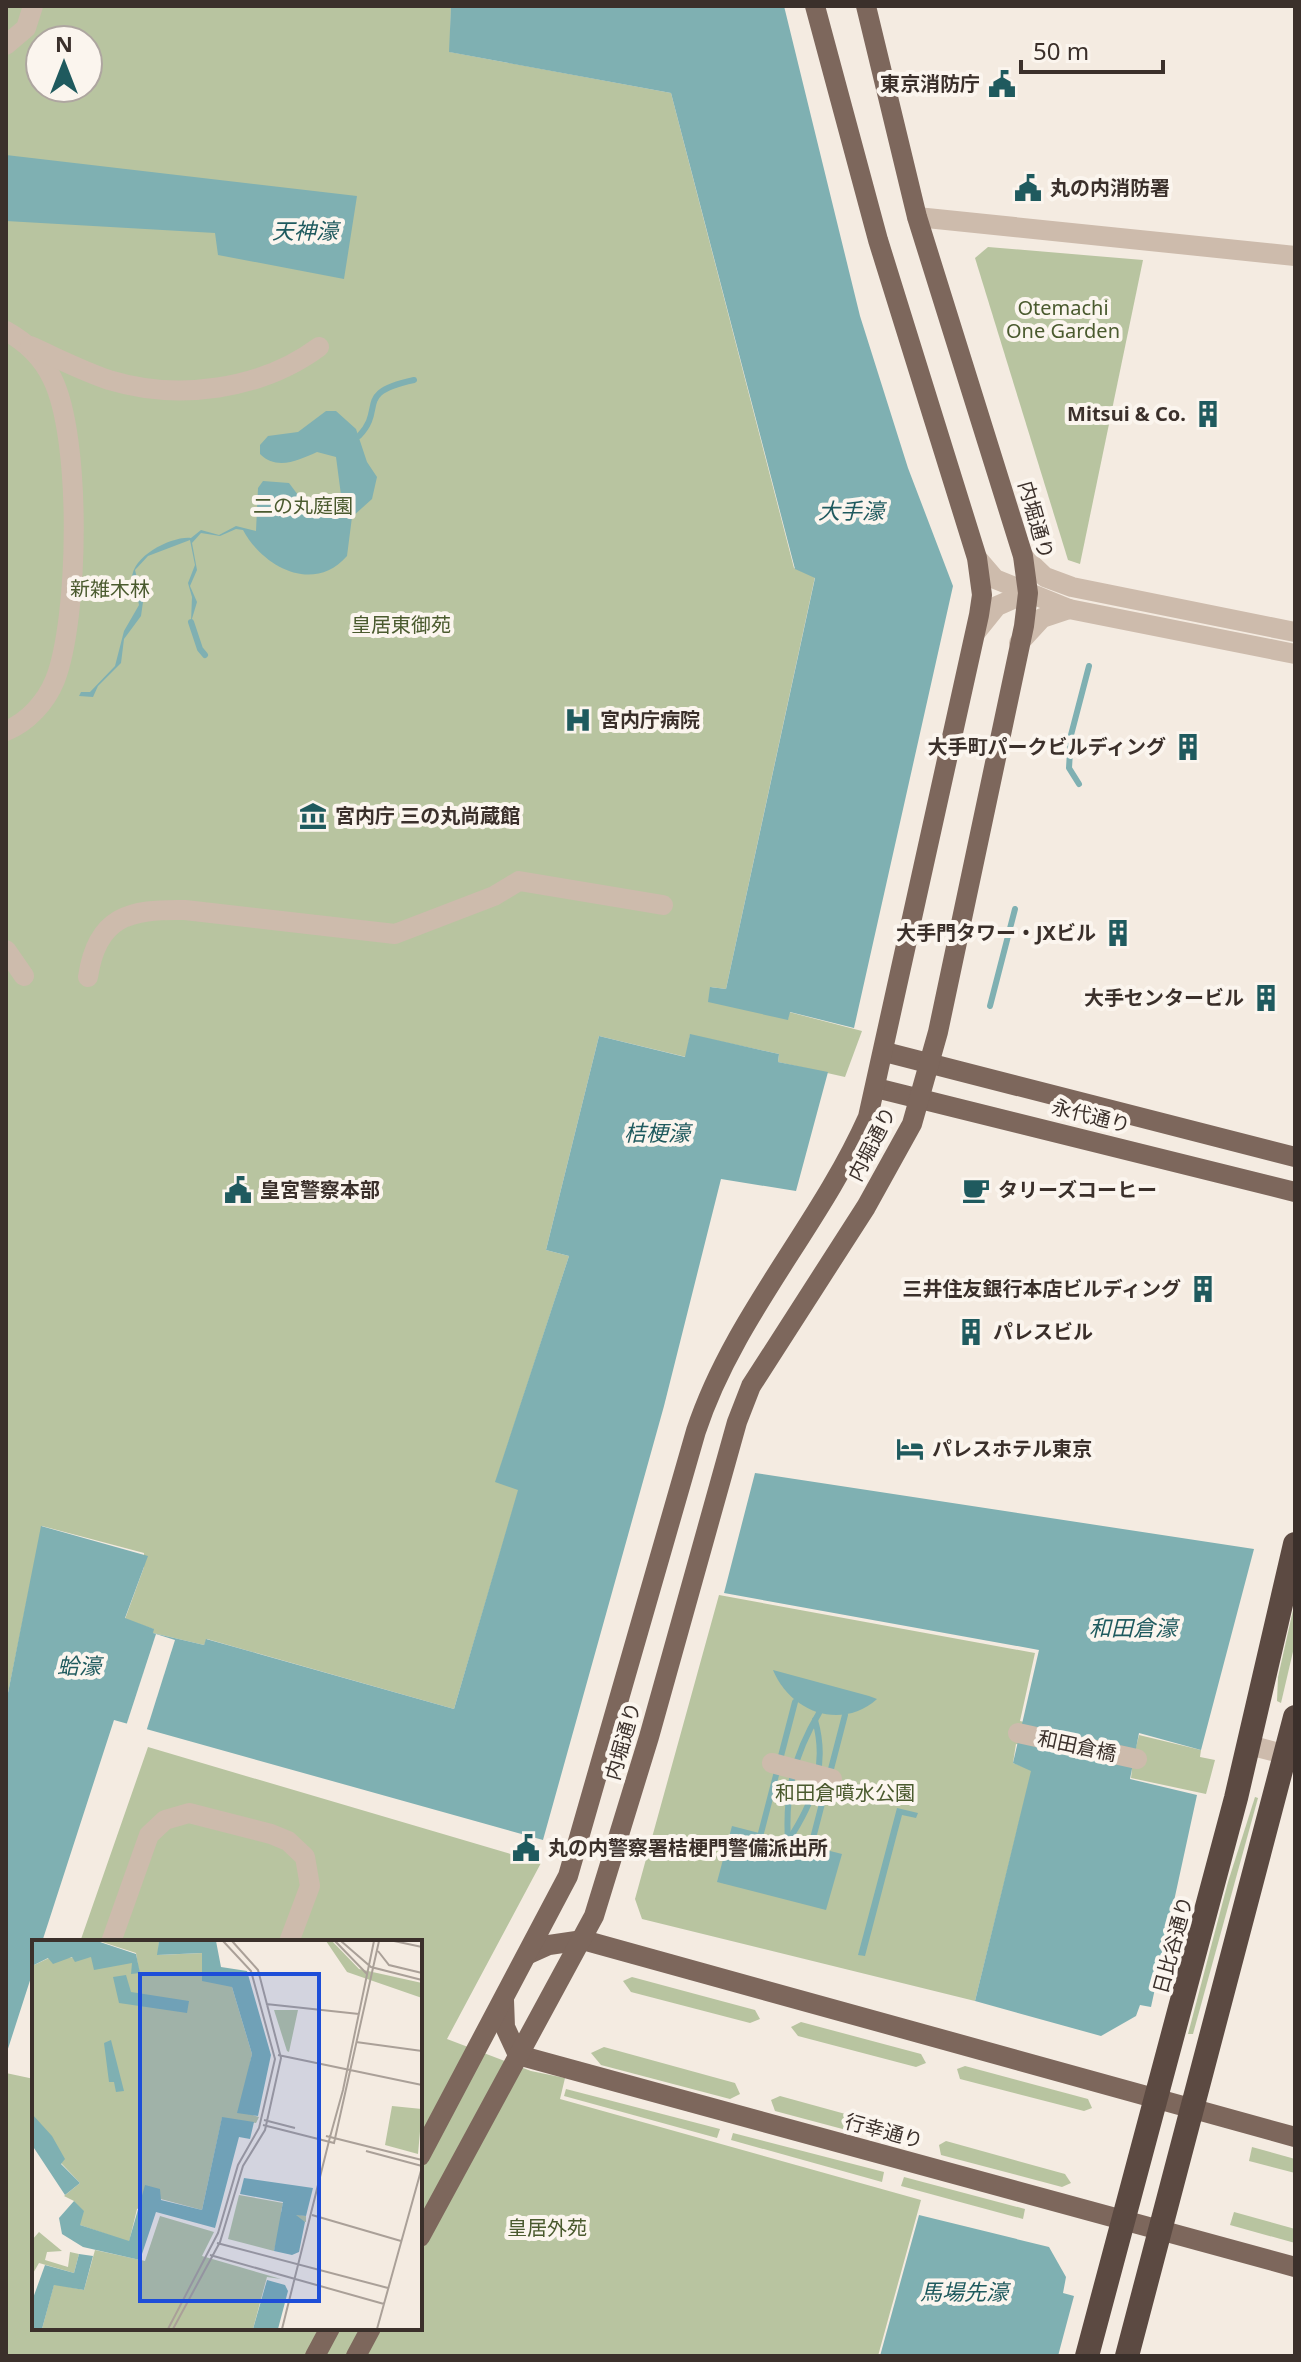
<svg xmlns="http://www.w3.org/2000/svg" width="1301" height="2362" font-family="'Noto Sans','Noto Sans JP',sans-serif">
	<style>
		.green { fill: #b8c4a0; fill-rule: evenodd }
		.water { fill: #7fb0b2 }
		.pier { fill: #f4ebe1 }
		.lines { fill: none; stroke-linecap: round; stroke-linejoin: round }
		.stream { stroke: #7fb0b2; stroke-width: 6 }
		.minor { stroke: #cdbbac; stroke-width: 20 }
		.major { stroke: #7d675c; stroke-width: 20 }
		.highway { stroke: #5c4a42; stroke-width: 24 }
		.labels { text-anchor: middle; stroke-width: 8; stroke-linejoin: round; paint-order: stroke }
		.poi-label { font-size: 20px; font-weight: bold; fill: #3b302b; stroke: #fbf5ee; text-anchor: start }
		.park-label { font-size: 20px; fill: #4a5a2e; stroke: #fbf5ee }
		.street-label { font-size: 20px; fill: #3b302b; stroke: #fbf5ee }
		.water-label { font-size: 22px; font-style: italic; fill: #1f5a5e; stroke: #fbf5ee }
		.inset-road { fill: none; stroke: #aaa098; stroke-width: 2 }
		.view { fill: #1d4ed8; fill-opacity: 0.15; stroke: #1d4ed8; stroke-width: 4 }
		.inset-edge { fill: none; stroke: #3b302b; stroke-width: 4 }
	</style>
	<rect width="100%" height="100%" fill="#f4ebe1"/>
	<g class="green">
		<path d="M6 6H451L450 52 671 93 794 568 815 577 726 989 710 987 788 1019 789 1012 862 1031 845 1077 778 1062 779 1054 690 1035 686 1057 599 1036 546 1250 569 1256 496 1481 519 1489 454 1709 207 1639 204 1645 153 1633V1629L125 1619 144 1567V1553L42 1526 6 1703ZM40 40H88V88H40Z"/>
		<path d="M988 247 1143 260 1080 564 1068 560 975 258Z"/>
		<path d="M719 1595 1035 1653 1020 1721 1136 1747 1139 1735 1201 1750 1200 1757 1215 1760 1206 1794 1131 1778 1132 1769 1016 1744 1013 1763 1032 1770 975 2001 642 1919 635 1899Z"/>
		<path d="M1295 1601V1643L1281 1703 1277 1701 1278 1677Z"/>
		<path d="M148 1747 541 1863 447 2039 531 2071 565 2078 560 2099 921 2200 878 2356H6V2073L34 2079V2328H420V1942H80Z"/>
		<path d="M1255 1797 1258 1798 1193 2034H1188L1228 1882Z"/>
		<path d="M632 1977 755 2010 760 2019 750 2023 631 1992 623 1981Z"/>
		<path d="M801 2022 921 2054 926 2063 916 2067 798 2036 791 2027Z"/>
		<path d="M604 2047 735 2083 740 2094 730 2099 601 2065 591 2053Z"/>
		<path d="M965 2066 1088 2099 1092 2108 1084 2111 960 2079 957 2069Z"/>
		<path d="M566 2089 720 2129 717 2138 564 2096Z"/>
		<path d="M780 2096 900 2129 907 2139 895 2143 775 2111 771 2100Z"/>
		<path d="M733 2133 884 2172 882 2182 731 2140Z"/>
		<path d="M946 2141 1065 2174 1071 2183 1062 2187 941 2155 939 2145Z"/>
		<path d="M1252 2147 1295 2159V2173L1249 2161Z"/>
		<path d="M904 2177 1025 2209 1023 2219 901 2186Z"/>
		<path d="M1234 2212 1295 2229V2243L1230 2225Z"/>
	</g>
	<g class="water">
		<path d="M451 6H784L860 316 908 468 953 586 854 1028 790 1012 788 1020 708 1002 710 987 726 989 815 578 795 569 671 93 449 52Z"/>
		<path d="M6 155 357 196 344 279 218 255 215 233 6 221Z"/>
		<path d="M326 411H336L356 429 367 462 377 477 372 499 352 517 347 556C313 595 262 566 243 530L236 529 220 536 201 533 192 543 197 570 190 586 197 602 191 622 192 597 188 583 195 565 190 540 148 556 135 570 143 602 141 616 124 639 121 663 98 686 93 697 79 696 81 692H90L115 666 124 631 139 605C138 596 132 589 132 580 131 556 172 536 191 538L201 530 219 535 236 526 256 531 258 488 263 481 289 483 301 499 319 510 338 505 341 495 336 457 317 452C299 460 277 471 260 454V445L268 436 298 432Z"/>
		<path d="M690 1034 779 1054 778 1062 828 1072 796 1191 721 1179 664 1406 543 1840 114 1720 42 1942H34V1968L6 2055V1703L41 1526 148 1556 125 1618 154 1629 153 1633 204 1645 206 1639 454 1709 518 1490 495 1482 569 1256 546 1250 599 1036 685 1057Z"/>
		<path d="M755 1473 1254 1549 1201 1750 1139 1733 1130 1779 1197 1795 1151 2007 1140 2005 1136 2016 1101 2036 975 2001 1031 1771 1013 1763 1039 1650 724 1593Z"/>
		<path d="M773 1670 869 1696 877 1699C841 1731 790 1712 773 1670Z"/>
		<path d="M897 1808 918 1813 916 1818 902 1815 865 1956 858 1955Z"/>
		<path d="M732 1826 842 1854 826 1910 717 1882Z"/>
		<path d="M919 2215 1049 2247 1066 2277 1063 2293 1074 2296 1058 2356H880Z"/>
	</g>
	<path class="pier" d="M156 1634 175 1640 146 1732 126 1726Z"/>
	<g class="lines">
		<g class="stream">
			<path d="M359 436C386 408 353 393 414 380"/>
			<path d="M191 622 200 649 205 655"/>
			<path d="M1079 784 1069 768 1071 735 1089 666"/>
			<path d="M990 1006 1015 909"/>
			<path d="M761 1833 795 1702"/>
			<path d="M788 1841C785 1792 794 1755 819 1713"/>
			<path d="M788 1841C813 1803 828 1766 815 1720"/>
			<path d="M811 1846 845 1715"/>
		</g>
		<g class="minor">
			<path d="M6 45 26 28 33 6"/>
			<path d="M917 217 1295 256"/>
			<path d="M6 331C26 342 42 357 52 378 82 437 79 619 55 680 46 702 28 722 6 731"/>
			<path d="M30 346C55 357 82 371 109 380 178 401 261 390 319 347"/>
			<path d="M1023 556 1045 577 1072 587 1295 632"/>
			<path d="M977 558 995 579 1069 609 1295 654"/>
			<path d="M976 632 997 606 1029 592"/>
			<path d="M1019 643 1042 618 1069 609"/>
			<path d="M6 950 24 976"/>
			<path d="M88 977C97 916 129 909 185 910L395 934 494 896 519 881 663 905"/>
			<path d="M1018 1733 1137 1759"/>
			<path d="M1249 1745 1295 1757"/>
			<path d="M772 1763 832 1779"/>
			<path d="M111 1942 149 1835 165 1820 189 1813 271 1834 288 1841 305 1857 310 1886 289 1942"/>
		</g>
		<g class="major">
			<path d="M885 1052 1295 1157"/>
			<path d="M876 1088 1295 1192"/>
			<path d="M529 1954 549 1945 583 1940 1295 2137"/>
			<path d="M504 2000 505 2027 518 2055 1295 2267"/>
			<path d="M420 2156 568 1876 696 1431C734 1316 819 1227 868 1117L979 615 982 595 977 558 878 240 815 6"/>
			<path d="M420 2237 594 1916 649 1737 737 1422 751 1386 866 1207 912 1124 938 1032 1024 626 1028 593 1023 556 917 217 866 6"/>
			<path d="M315 2356 330 2328"/>
			<path d="M356 2356 371 2328"/>
		</g>
		<g class="highway">
			<path d="M1087 2356 1236 1798 1295 1544"/>
			<path d="M1127 2356 1295 1717"/>
		</g>
	</g>
	<defs>
		<g id="civic-bare" transform="scale(2.16)"><path d="M-.6-6.5H3V-4.5H.6V-3L4-1V1h2V6H-6V1h2V-1L-.6-3ZM-1.2 2.5V6h2.4V2.5Z" fill="#1f5a5e" stroke="#fbf5ee" stroke-width="2.5" paint-order="stroke"/></g>
		<g id="building-bare" transform="scale(2.16)"><path d="M-4-6H4V6H1V3H-1V6H-4ZM-2.5-4.3h1.7v1.8h-1.7ZM.8-4.3h1.7v1.8H.8ZM-2.5-1h1.7V.8h-1.7ZM.8-1h1.7V.8H.8Z" fill="#1f5a5e" stroke="#fbf5ee" stroke-width="2.5" paint-order="stroke"/></g>
		<g id="hospital-bare" transform="scale(2.16)"><path d="M-5-5h3v3.5h4V-5h3V5h-3V1.5h-4V5h-3Z" fill="#1f5a5e" stroke="#fbf5ee" stroke-width="2.5" paint-order="stroke"/></g>
		<g id="museum-bare" transform="scale(2.16)"><path d="M0-6L6-3V-2H-6V-3ZM-5-1h2V3h-2ZM-1-1h2V3h-2ZM3-1h2V3H3ZM-6 4H6V6H-6Z" fill="#1f5a5e" stroke="#fbf5ee" stroke-width="2.5" paint-order="stroke"/></g>
		<g id="cafe-bare" transform="scale(2.16)"><path d="M-5.5-4.5H6V0H3Q3 3.5 0 3.5H-2.5Q-5.5 3.5-5.5 0ZM3-3.2v2h1.7v-2ZM-6 4.5H4V6H-6Z" fill="#1f5a5e" stroke="#fbf5ee" stroke-width="2.5" paint-order="stroke"/></g>
		<g id="hotel-bare" transform="scale(2.16)"><path d="M-6-4.5h1.5V1H6V5H4.5V3h-9V5H-6ZM-4 0a1.8 1.8 0 1 1 3.6 0ZM.5 0V-2.5h3Q6-2.5 6 0Z" fill="#1f5a5e" stroke="#fbf5ee" stroke-width="2.5" paint-order="stroke"/></g>
	</defs>
	<g fill-rule="evenodd">
		<use href="#civic-bare" x="1002" y="84"/>
		<use href="#civic-bare" x="1028" y="188"/>
		<use href="#building-bare" x="1208" y="414"/>
		<use href="#hospital-bare" x="578" y="720"/>
		<use href="#building-bare" x="1188" y="747"/>
		<use href="#museum-bare" x="313" y="816"/>
		<use href="#building-bare" x="1118" y="933"/>
		<use href="#building-bare" x="1266" y="998"/>
		<use href="#civic-bare" x="238" y="1190"/>
		<use href="#cafe-bare" x="976" y="1190"/>
		<use href="#building-bare" x="1203" y="1289"/>
		<use href="#building-bare" x="971" y="1332"/>
		<use href="#hotel-bare" x="910" y="1449"/>
		<use href="#civic-bare" x="526" y="1848"/>
	</g>
	<g class="labels">
		<g class="poi-label">
			<text x="980" y="91" text-anchor="end">東京消防庁</text>
			<text x="1050" y="195">丸の内消防署</text>
			<text x="1186" y="421" text-anchor="end">Mitsui &amp; Co.</text>
			<text x="600" y="727">宮内庁病院</text>
			<text x="1166" y="754" text-anchor="end">大手町パークビルディング</text>
			<text x="335" y="823">宮内庁 三の丸尚蔵館</text>
			<text x="1096" y="940" text-anchor="end">大手門タワー・JXビル</text>
			<text x="1244" y="1005" text-anchor="end">大手センタービル</text>
			<text x="260" y="1197">皇宮警察本部</text>
			<text x="998" y="1197">タリーズコーヒー</text>
			<text x="1181" y="1296" text-anchor="end">三井住友銀行本店ビルディング</text>
			<text x="993" y="1339">パレスビル</text>
			<text x="932" y="1456">パレスホテル東京</text>
			<text x="548" y="1855">丸の内警察署桔梗門警備派出所</text>
		</g>
		<g class="park-label">
			<text x="1063" y="315">Otemachi<tspan x="1063" dy="23">One Garden</tspan></text>
			<text x="303" y="513">二の丸庭園</text>
			<text x="110" y="596">新雑木林</text>
			<text x="401" y="632">皇居東御苑</text>
			<text x="845" y="1800">和田倉噴水公園</text>
			<text x="547" y="2235">皇居外苑</text>
		</g>
		<g class="street-label">
			<text transform="translate(1036 520) rotate(74)" y="7">内堀通り</text>
			<text transform="translate(1091 1116) rotate(14)" y="7">永代通り</text>
			<text transform="translate(872 1144) rotate(-63)" y="7">内堀通り</text>
			<text transform="translate(623 1741) rotate(-74)" y="7">内堀通り</text>
			<text transform="translate(1077 1746) rotate(12)" y="7">和田倉橋</text>
			<text transform="translate(1173 1945) rotate(-75)" y="7">日比谷通り</text>
			<text transform="translate(884 2131) rotate(15)" y="7">行幸通り</text>
		</g>
		<g class="water-label">
			<text x="305" y="239">天神濠</text>
			<text x="851" y="519">大手濠</text>
			<text x="657" y="1141">桔梗濠</text>
			<text x="1133" y="1636">和田倉濠</text>
			<text x="79" y="1674">蛤濠</text>
			<text x="964" y="2300">馬場先濠</text>
		</g>
	</g>
	<g transform="translate(32 1940)">
		<rect width="390" height="390" fill="#f4ebe1"/>
		<path d="M67 1H127L126 15 171 13 200 47 220 114 208 171 227 177 224 183 190 178 170 270 125 258 105 269 97 302 48 285 42 261 32 256 48 243 29 223 32 219 0 174V26L17 18 60 17 100 22 107 33 104 13ZM294 1H300L327 29 390 43V58L315 32ZM242 70H266L257 112 255 111ZM360 166 390 169 386 214 353 205ZM207 255 251 263 249 272 274 276V282L250 279 242 311 196 299ZM128 276 182 292 170 316 249 339 235 337 221 389H10L22 344 52 350 63 310 113 321ZM7 292 30 311 15 312 13 320 36 327 38 312 47 314 42 333 7 323 0 335V300Z" fill="#b8c4a0"/>
		<path d="M5 1H65L104 14 108 33 99 34 100 23 62 30 59 17 43 22 40 17 21 24 16 18 0 26V3ZM127 1H184L189 27 215 31 239 115 226 176 205 173 220 114 200 47 170 41V13L125 15ZM94 35 99 52 157 61 155 73 87 63 81 37ZM79 100 92 151 84 152 82 142H77L72 103ZM0 174 20 196 33 219 29 224 48 243 33 255 0 205ZM190 177 222 182 218 199 207 197 183 288 124 272 108 320 51 307 30 294 27 278 42 261 52 271 48 285 97 301 113 245 128 249 129 260 170 270ZM212 238 281 248 274 276 264 275 273 282 267 312 260 315 242 311 251 262 208 254ZM47 314 61 316 52 350 22 345 10 389H0V361L13 325 42 333ZM235 340 253 345 256 351 246 389H221Z" fill="#7fb0b2"/>
		<path class="inset-road" d="M303 1 335 34M309 1 339 27 390 40M362 1 390 7M346 11 357 25 390 33M234 64 327 74M324 102 390 111M246 115 390 145M232 180 263 188M231 185 302 203 347 1M294 196 298 197 311 150 342 1M334 211 390 226M280 275 369 301M185 303 356 348M178 315 352 364M136 389 186 293 206 225 227 188 243 119 219 31 191 1M141 389 188 302 211 226 233 190 249 118 226 30 200 1M250 389 298 197 390 220M345 389 390 227"/>
		<path class="view" d="M108 34H287V361H108Z"/>
		<rect width="390" height="390" class="inset-edge"/>
	</g>
	<rect width="1301" height="2362" fill="none" stroke="#3b302b" stroke-width="16"/>
	<g transform="translate(64 64)"><circle r="38" fill="#fbf5ee" stroke="#aea6a0" stroke-width="2"/>
	<path d="M0-6L14 30L0 20L-14 30Z" fill="#1f5a5e"/>
	<text y="-12" font-size="22" font-weight="bold" text-anchor="middle" fill="#3b302b">N</text>
	</g>
	<path d="M1021 60v12h142v-12" fill="none" stroke="#3b302b" stroke-width="4"/>
	<text x="1033" y="60" font-size="24" fill="#3b302b" stroke="#fbf5ee" stroke-width="6" paint-order="stroke">50 m</text>
</svg>
